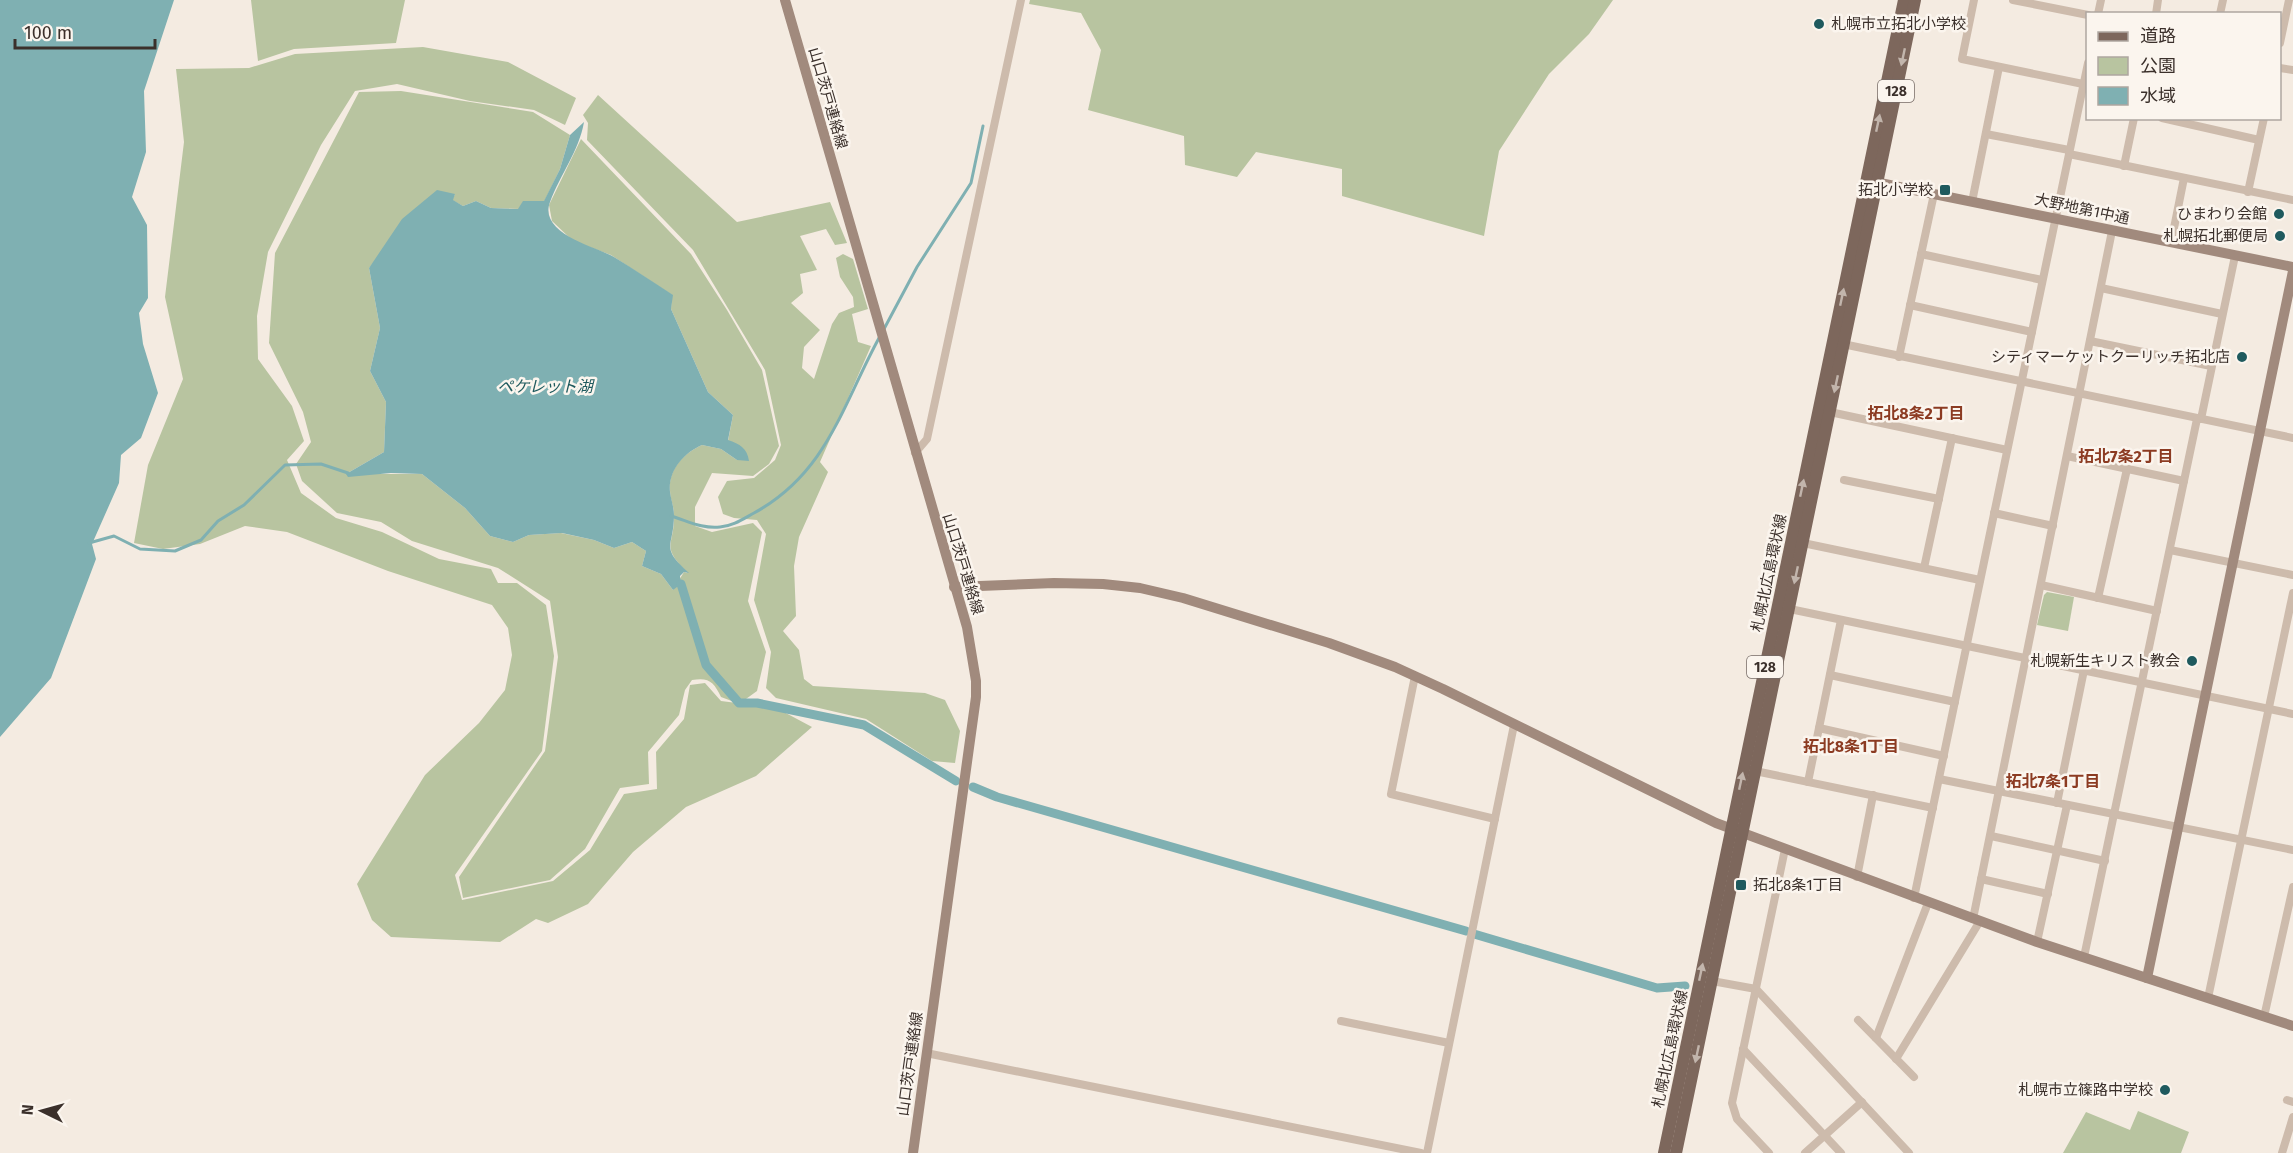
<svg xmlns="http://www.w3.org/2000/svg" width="2293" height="1153" font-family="'Fira Sans','Noto Sans JP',sans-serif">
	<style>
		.green { fill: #b8c4a0 }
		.water { fill: #7fb0b2 }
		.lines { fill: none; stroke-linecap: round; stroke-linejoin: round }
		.stream { stroke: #7fb0b2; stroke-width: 3 }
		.canal { stroke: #7fb0b2; stroke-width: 9 }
		.street { stroke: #cdbbac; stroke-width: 8 }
		.secondary { stroke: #a18a7d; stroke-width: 10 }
		.primary { stroke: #7d675c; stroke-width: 12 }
		.oneway { fill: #c2b5ac }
		.poi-dot { fill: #1f5a5e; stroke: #fbf5ee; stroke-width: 2 }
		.labels { text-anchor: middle; stroke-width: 5; stroke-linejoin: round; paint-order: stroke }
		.shield { fill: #fbf5ee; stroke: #756b66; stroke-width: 1.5 }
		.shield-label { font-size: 14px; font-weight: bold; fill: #3b302b }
		.poi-label { font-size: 15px; fill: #3b302b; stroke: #fbf5ee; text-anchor: end }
		.street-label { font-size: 15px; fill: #3b302b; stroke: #fbf5ee }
		.water-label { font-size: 16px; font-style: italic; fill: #1f5a5e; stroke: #fbf5ee }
		.neighbourhood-label { font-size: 16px; font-weight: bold; fill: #8c3b22; stroke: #fbf5ee }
	</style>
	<rect width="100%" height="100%" fill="#f4ebe1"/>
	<g class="green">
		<path d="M251 0H405L396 43 294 49 258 61Z"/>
		<path d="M1030 0H1613L1589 34 1549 74 1499 151 1484 236 1342 196V169L1256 152 1237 177 1185 165 1184 136 1088 110 1101 50 1081 13 1029 4Z"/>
		<path d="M423 47 508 62 576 98 565 125 534 110 470 101 397 84 355 91 321 145 268 252 257 316 258 359 292 406 304 441 287 460 301 493 336 518 382 532 439 559 491 569 498 583H517L546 605 554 656 542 751 455 875 462 900 553 881 590 850 624 794 657 789 656 752 684 719 690 685 705 683 721 701 737 703 721 697C714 682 709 677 692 680L685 690 679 715 648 752 649 784 620 788 585 849 550 880 463 898 459 877 545 751 558 657 550 601 498 568 412 541 381 522 337 513 302 481 296 464 311 442 303 412 269 343 275 253 359 92 401 91 533 112 570 135 560 169 544 202 524 201 519 209 491 208 476 201 463 206 452 200 455 194 383 251 369 268 380 328 370 371 386 402 384 452 346 474H422L465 508 490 536 513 542 529 535 561 533 594 540 614 548 632 542 646 551 642 566 661 574 673 590 684 572 688 573C659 545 675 546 674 514 674 506 670 499 670 491 668 469 684 453 702 445L721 449 737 460 728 441 733 415 708 392 671 309 672 295 611 255 573 241 552 221 549 205 581 139 691 254 727 310 762 370 779 446 769 464 753 476 712 473 695 507V526L712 532 753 523 762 532 748 601 766 652 757 691 739 704 782 711 812 727 756 776 686 807 633 852 588 904 548 923 536 919 500 942 391 937 372 920 357 884 425 775 479 723 505 690 512 655 508 628 492 605 388 571 287 532 245 526 200 544 163 549 134 543 148 465 183 379 165 297 184 142 176 69 249 68 295 54Z"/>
		<path d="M598 95 737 222 830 202 847 243 835 245 826 229 800 236 817 270 800 274 803 293 791 303 820 330 804 347 802 368 814 379 832 324 839 313 854 307 853 297 840 277 836 258 843 254 853 259 868 309 852 314 858 342 871 346 820 462 828 472 799 537 794 566 796 616 783 631 799 650 804 679 813 686 925 693 945 700 960 731 955 763 932 761 866 719 776 698 766 688 771 652 754 600 766 534 757 520 734 518 723 514 718 497 727 481 754 478 775 460 781 445 765 370 693 250 587 140 588 123 583 115Z"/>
		<path d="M2047 592 2074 597 2068 631 2037 625 2044 595Z"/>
		<path d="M2138 1111 2189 1132 2181 1153H2063L2086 1112 2130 1130Z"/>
	</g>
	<g class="water">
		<path d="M0 0H174L144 91 146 152 132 197 147 225 148 298 139 313 143 344 158 393 141 438 121 455 119 483 92 544 96 559 51 678 0 737Z"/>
		<path d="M584 122C579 151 560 175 550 202 538 234 597 247 614 257 634 269 653 282 673 295L671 309 708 392 733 415 728 440C740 444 747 448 749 461L737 460 721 449 702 445C684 453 668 470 670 492 671 500 674 507 674 515 674 548 659 546 689 573L684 572 680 576 681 584 673 590 661 574 642 566 646 551 632 542 614 548 594 540 562 533 529 535 513 542 490 536 465 508 422 474 391 473 348 477 346 474 384 452 386 402 370 371 380 328 369 268 402 219 437 190 455 194 453 200 463 206 476 201 491 208 518 209 523 201H544L560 169 570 135Z"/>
	</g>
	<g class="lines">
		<g class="stream">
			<path d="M884 329 917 267 971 183 983 126"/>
			<path d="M671 516C688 521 702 529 720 527 733 526 743 519 754 513 827 473 842 406 879 338"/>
			<path d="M89 543 114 536 140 549 175 551 201 540 218 521 244 505 285 465 321 464 348 473"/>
		</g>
		<g class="canal">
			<path d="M681 584 706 665 739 703H757L864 725 956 781"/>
			<path d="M973 787 997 797 1466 931"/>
			<path d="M1474 934 1657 988 1685 986"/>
		</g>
		<g class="street">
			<path d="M1974 0 1962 59 2083 84"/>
			<path d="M2013 0 2088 15"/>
			<path d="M2098 14 2101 0"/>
			<path d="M2156 14 2158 0"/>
			<path d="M2220 14 2223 0"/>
			<path d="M2280 43 2289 0"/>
			<path d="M2280 68 2293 70"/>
			<path d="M2162 118 2259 140"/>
			<path d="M1986 134 2069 150"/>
			<path d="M2069 154 2293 200"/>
			<path d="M2124 166 2134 118"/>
			<path d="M2248 192 2264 118"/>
			<path d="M1972 202 1999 67"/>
			<path d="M2171 243 2184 178"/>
			<path d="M1921 254 2042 280"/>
			<path d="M2101 288 2222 314"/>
			<path d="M1910 305 2032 332"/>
			<path d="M2090 341 2211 366"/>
			<path d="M1838 343 2293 438"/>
			<path d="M1899 357 1934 194"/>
			<path d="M1830 412 2007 450"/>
			<path d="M2201 419 2235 256"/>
			<path d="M915 453 927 439 1021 0"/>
			<path d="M2067 456 2184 481"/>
			<path d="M1844 480 1939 499"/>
			<path d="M1994 513 2053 526"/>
			<path d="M1803 543 1980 580"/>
			<path d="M2170 550 2293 575"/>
			<path d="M1924 568 1952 438"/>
			<path d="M2041 585 2157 611"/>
			<path d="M2098 598 2127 469"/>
			<path d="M1785 608 2293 714"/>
			<path d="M1830 675 1955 702"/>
			<path d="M1415 676 1391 794 1495 819"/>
			<path d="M1819 728 1944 756"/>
			<path d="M1755 771 1933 808"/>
			<path d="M1939 779 2293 850"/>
			<path d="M1808 782 1841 620"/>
			<path d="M2057 803 2084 670"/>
			<path d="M1991 836 2105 861"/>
			<path d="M1857 877 1873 795"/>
			<path d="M1981 879 2048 894"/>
			<path d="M1914 898 2088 63"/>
			<path d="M1973 919 2112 231"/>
			<path d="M2037 942 2067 805"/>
			<path d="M2084 957 2197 419"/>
			<path d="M1712 981 1756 989 1909 1153"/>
			<path d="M2208 998 2293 593"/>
			<path d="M2264 1017 2293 887"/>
			<path d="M1858 1020 1914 1077"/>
			<path d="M1341 1021 1449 1043"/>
			<path d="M1876 1038 1928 903"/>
			<path d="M1743 1049 1841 1153"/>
			<path d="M926 1053 1421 1153"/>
			<path d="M1896 1059 1980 921"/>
			<path d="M2287 1100 2293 1102"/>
			<path d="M1427 1153 1514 725"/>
			<path d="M1769 1153 1737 1119 1732 1103 1785 849"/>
			<path d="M1805 1153 1862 1102"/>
			<path d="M2282 1153 2293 1117"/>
		</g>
		<g class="secondary">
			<path d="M785 0 967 627 976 681V697L913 1153"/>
			<path d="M1870 181 2293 267"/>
			<path d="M954 587 1054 583 1103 584 1140 588 1183 598 1329 643 1395 667 1443 689 1716 823 2037 942 2293 1026"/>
			<path d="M2147 978 2293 271"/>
		</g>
		<g class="primary">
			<path d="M1664 1153 1904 0"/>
			<path d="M1676 1153 1915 0"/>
		</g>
	</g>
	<defs><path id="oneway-solid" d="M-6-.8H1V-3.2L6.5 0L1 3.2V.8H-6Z" transform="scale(1.5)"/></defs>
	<g class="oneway">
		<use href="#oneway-solid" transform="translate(1903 57) rotate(102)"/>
		<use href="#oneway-solid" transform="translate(1878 123) rotate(-78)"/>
		<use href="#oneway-solid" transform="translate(1842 297) rotate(-78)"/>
		<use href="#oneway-solid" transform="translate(1836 384) rotate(102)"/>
		<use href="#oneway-solid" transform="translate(1802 488) rotate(-78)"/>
		<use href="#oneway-solid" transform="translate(1796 575) rotate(102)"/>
		<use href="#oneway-solid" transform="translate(1741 781) rotate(-78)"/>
		<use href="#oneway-solid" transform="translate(1701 972) rotate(-78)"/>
		<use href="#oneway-solid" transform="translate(1697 1054) rotate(102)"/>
	</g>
	<g class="poi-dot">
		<circle cx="1819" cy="24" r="6"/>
		<rect x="1939" y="184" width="12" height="12" rx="3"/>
		<circle cx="2279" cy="214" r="6"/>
		<circle cx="2280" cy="236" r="6"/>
		<circle cx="2242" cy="357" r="6"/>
		<circle cx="2192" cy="661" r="6"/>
		<rect x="1735" y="879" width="12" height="12" rx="3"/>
		<circle cx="2165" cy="1090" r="6"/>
	</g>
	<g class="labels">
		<g class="shield">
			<rect x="1878" y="80" width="36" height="22" rx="4.5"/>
			<rect x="1747" y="656" width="36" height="22" rx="4.5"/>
		</g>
		<g class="shield-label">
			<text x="1896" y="96">128</text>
			<text x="1765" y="672">128</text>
		</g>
		<g class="poi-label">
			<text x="1831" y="29" text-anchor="start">札幌市立拓北小学校</text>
			<text x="1933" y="195">拓北小学校</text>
			<text x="2267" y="219">ひまわり会館</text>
			<text x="2268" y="241">札幌拓北郵便局</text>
			<text x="2230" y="362">シティマーケットクーリッチ拓北店</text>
			<text x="2180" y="666">札幌新生キリスト教会</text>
			<text x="1753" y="890" text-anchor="start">拓北8条1丁目</text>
			<text x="2153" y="1095">札幌市立篠路中学校</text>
		</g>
		<g class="street-label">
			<text transform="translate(828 98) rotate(74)" y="5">山口茨戸連絡線</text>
			<text transform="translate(2082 209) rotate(12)" y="5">大野地第1中通</text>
			<text transform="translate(963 564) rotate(73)" y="5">山口茨戸連絡線</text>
			<text transform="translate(1769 573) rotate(-78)" y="5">札幌北広島環状線</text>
			<text transform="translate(1670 1049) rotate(-78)" y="5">札幌北広島環状線</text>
			<text transform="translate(910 1064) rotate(-82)" y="5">山口茨戸連絡線</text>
		</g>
		<g class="water-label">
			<text x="545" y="392">ペケレット湖</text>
		</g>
		<g class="neighbourhood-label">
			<text x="1916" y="419">拓北8条2丁目</text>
			<text x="2126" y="462">拓北7条2丁目</text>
			<text x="1851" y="752">拓北8条1丁目</text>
			<text x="2053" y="787">拓北7条1丁目</text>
		</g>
	</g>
	<rect x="2086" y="12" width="195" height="108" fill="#fbf5ee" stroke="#aea6a0" stroke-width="1.5"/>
	<rect x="2098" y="32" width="30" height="9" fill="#7d675c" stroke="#aea6a0" stroke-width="1.5"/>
	<text x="2140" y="42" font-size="18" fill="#3b302b">道路</text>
	<rect x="2098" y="57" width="30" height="18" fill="#b8c4a0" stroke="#aea6a0" stroke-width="1.5"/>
	<text x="2140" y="72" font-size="18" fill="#3b302b">公園</text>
	<rect x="2098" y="87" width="30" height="18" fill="#7fb0b2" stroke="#aea6a0" stroke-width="1.5"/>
	<text x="2140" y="102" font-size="18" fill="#3b302b">水域</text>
	<g transform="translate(42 1111) rotate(275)" stroke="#fbf5ee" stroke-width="4.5" paint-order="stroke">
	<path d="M0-4.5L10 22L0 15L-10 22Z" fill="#3b302b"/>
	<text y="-9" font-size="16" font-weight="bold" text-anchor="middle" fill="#3b302b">N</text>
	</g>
	<path d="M15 39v9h140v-9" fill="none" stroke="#3b302b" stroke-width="3"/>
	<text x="24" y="39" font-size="18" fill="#3b302b" stroke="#fbf5ee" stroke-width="4.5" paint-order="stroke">100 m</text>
</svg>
